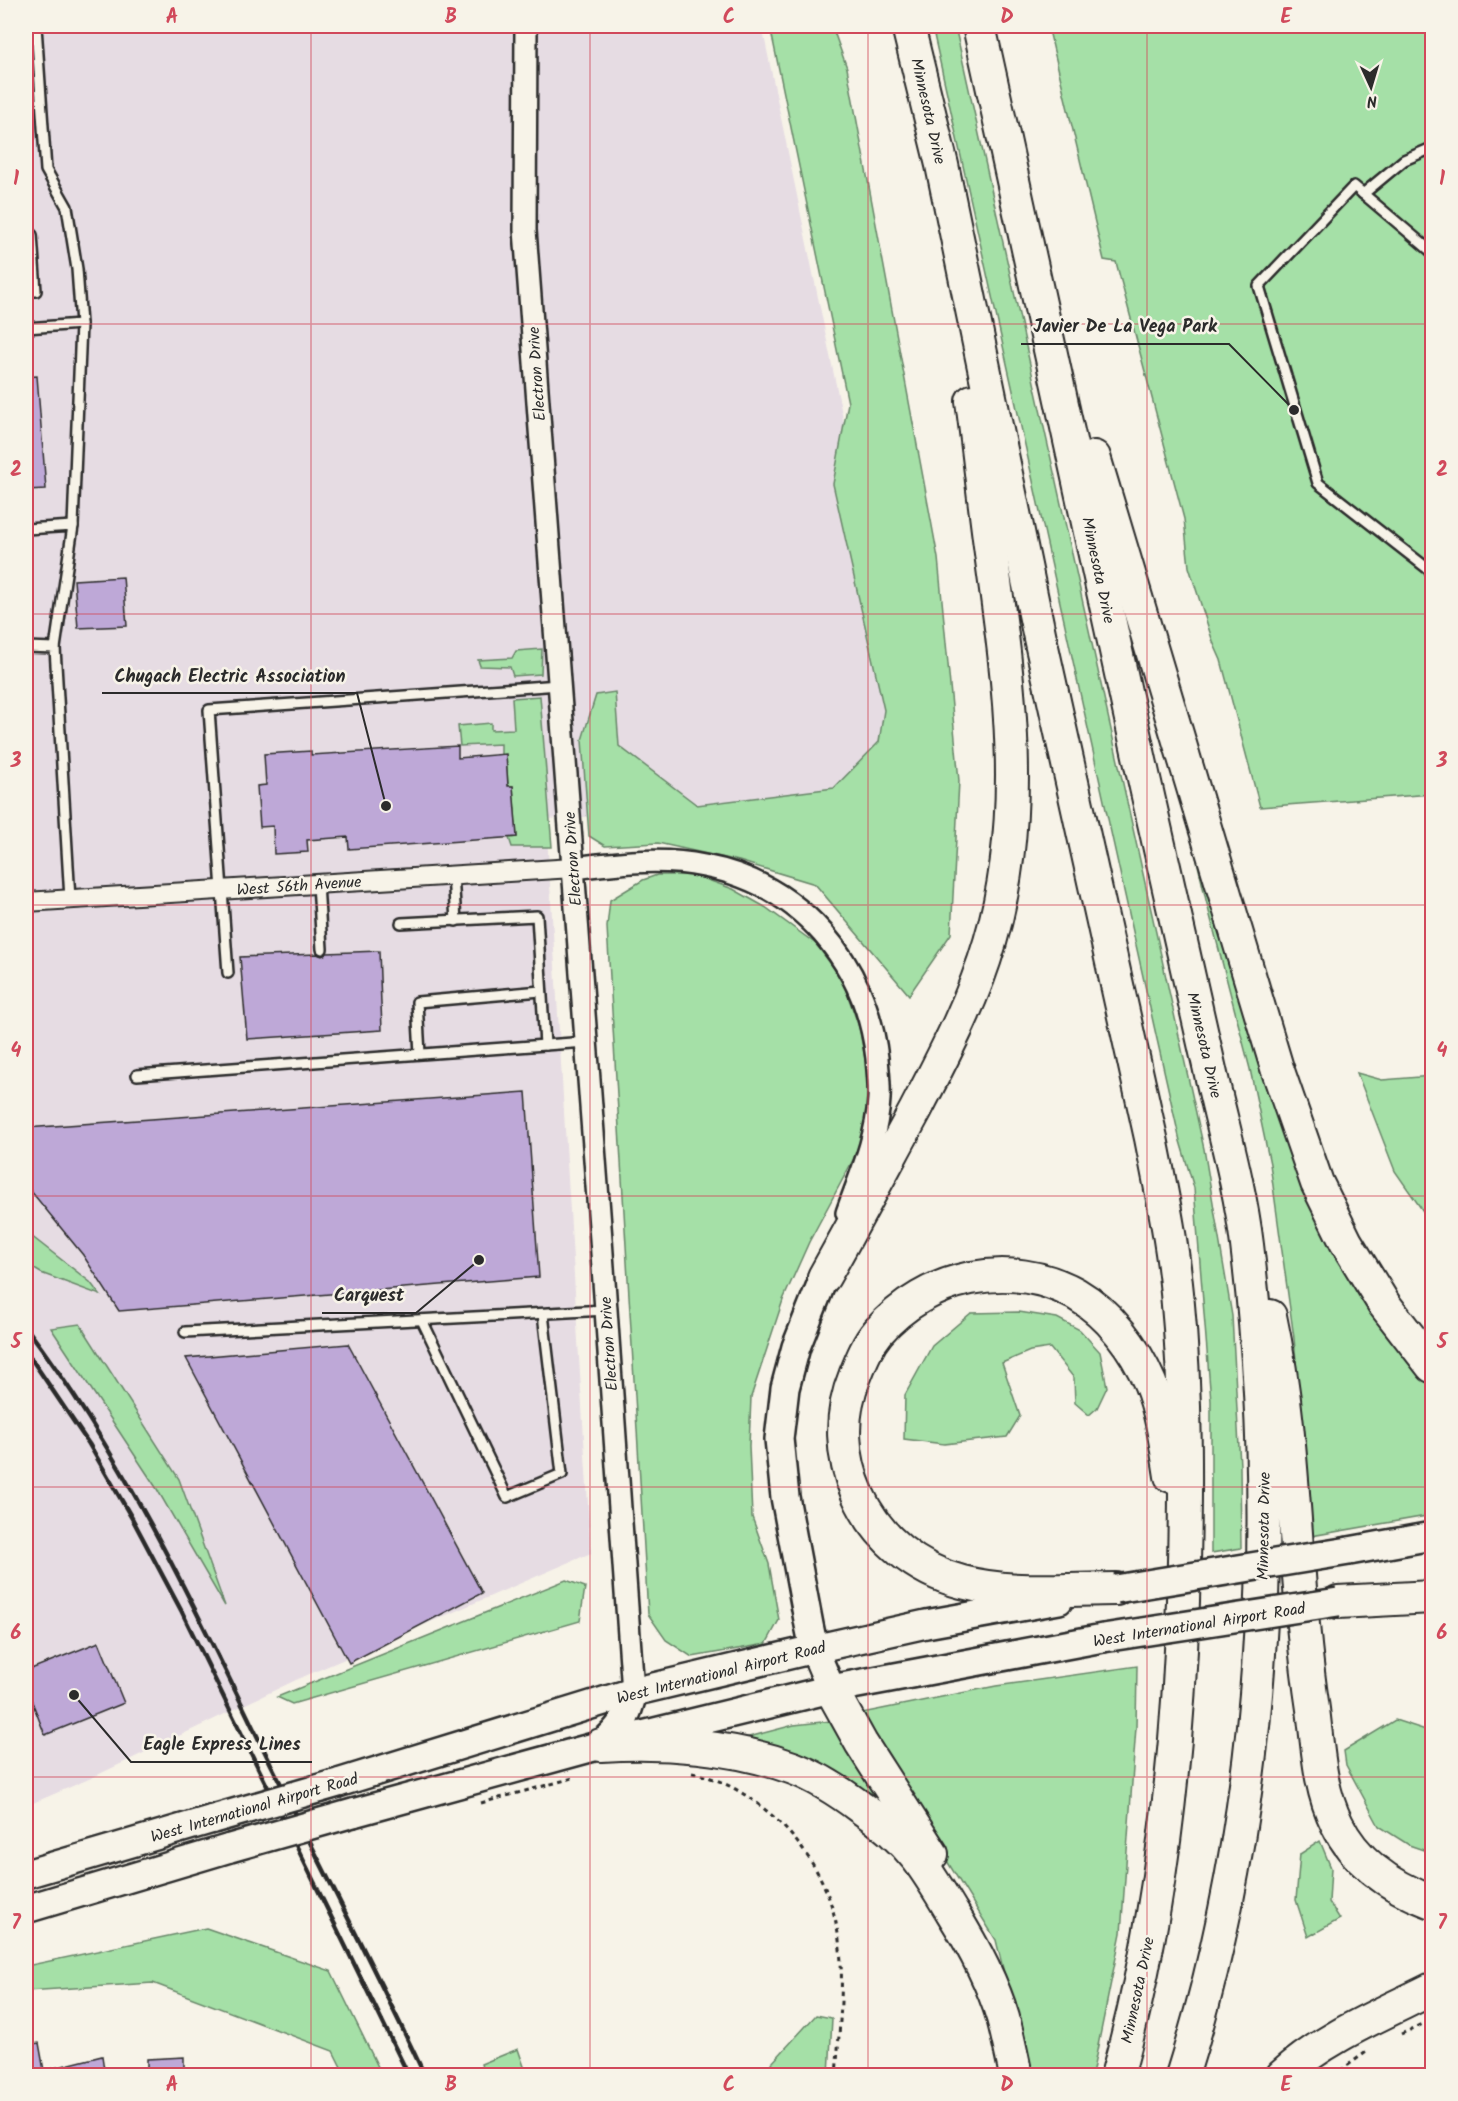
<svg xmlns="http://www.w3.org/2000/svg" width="1458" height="2101" font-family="Kalam,sans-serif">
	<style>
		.built { fill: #e6dce3 }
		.green { fill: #a5e0a7; stroke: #688669; stroke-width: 1.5 }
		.building { fill: #bea8d7; stroke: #2b2b2b; stroke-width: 1.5 }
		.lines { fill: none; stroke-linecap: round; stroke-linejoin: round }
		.service-casing { stroke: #2b2b2b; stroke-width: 14 }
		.minor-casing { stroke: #2b2b2b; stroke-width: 22 }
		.tertiary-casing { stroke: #2b2b2b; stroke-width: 26 }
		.primary-casing { stroke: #2b2b2b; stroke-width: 32 }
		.motorway-casing { stroke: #2b2b2b; stroke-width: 36 }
		.path { stroke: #2b2b2b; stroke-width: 3; stroke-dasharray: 4.5 4.5; stroke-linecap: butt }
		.service { stroke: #f7f3e8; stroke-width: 9 }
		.minor { stroke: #f7f3e8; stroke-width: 18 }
		.tertiary { stroke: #f7f3e8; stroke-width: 21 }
		.primary { stroke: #f7f3e8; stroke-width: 27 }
		.motorway { stroke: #f7f3e8; stroke-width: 32 }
		.rail { stroke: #2b2b2b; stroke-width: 4.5 }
		.primary-bridge-casing { stroke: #2b2b2b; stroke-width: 32; stroke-linecap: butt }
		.primary-bridge { stroke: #f7f3e8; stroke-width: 27 }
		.grid { fill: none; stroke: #d1495b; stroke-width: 1.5; stroke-opacity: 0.55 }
		.labels { text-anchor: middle; stroke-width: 5; stroke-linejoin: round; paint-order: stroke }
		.street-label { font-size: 16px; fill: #2b2b2b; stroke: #f7f3e8 }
		.leader { fill: none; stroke: #2b2b2b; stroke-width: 2 }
		.callout-dot { fill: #2b2b2b; stroke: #f7f3e8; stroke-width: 2 }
		.callout-label { font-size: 18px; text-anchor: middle; font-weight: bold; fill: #2b2b2b; stroke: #f7f3e8; stroke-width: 5; stroke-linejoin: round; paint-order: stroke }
		.neatline { fill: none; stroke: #d1495b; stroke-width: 2 }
		.grid-label { font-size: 20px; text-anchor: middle; font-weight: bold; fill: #d1495b }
	</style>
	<rect width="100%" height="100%" fill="#f7f3e8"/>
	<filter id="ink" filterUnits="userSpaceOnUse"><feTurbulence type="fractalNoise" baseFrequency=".0167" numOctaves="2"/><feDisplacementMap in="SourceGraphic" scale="12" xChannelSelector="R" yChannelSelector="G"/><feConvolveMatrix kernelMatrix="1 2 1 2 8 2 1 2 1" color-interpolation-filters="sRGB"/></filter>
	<g filter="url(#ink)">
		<path class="built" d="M26 26H762L906 724 851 796 694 811 546 819 591 1553 298 1679 89 1779 26 1806Z"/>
		<g class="green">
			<path d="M770 26H832L847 68 938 558 959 781 951 934 909 995 815 884 739 861 658 843 605 846 589 836 582 740 596 695 615 692 619 746 697 805 834 788 879 742 884 710 833 484 848 403Z"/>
			<path d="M932 26H955L1204 1149 1232 1316 1240 1466 1241 1548 1211 1553V1401L1194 1188 1180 1141 1154 1026Z"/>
			<path d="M1048 26H1432V794L1260 807 1221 660 1213 642 1189 567 1184 519 1116 262 1104 260Z"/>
			<path d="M542 649 541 674 513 676 510 667 480 666 478 660 512 658 516 651Z"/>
			<path d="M540 696 552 847H512L509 838 517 837 513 786H508L506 755H501V744L460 746 458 726 491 723V730L514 729 512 698Z"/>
			<path d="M1170 743 1257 1038 1432 1380V1515L1311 1536 1294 1338 1270 1164 1250 1069 1206 900Z"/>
			<path d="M657 875H694L733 889 765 907 816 944 842 979 859 1027 866 1064 872 1115 853 1160 809 1242 783 1300 751 1397 749 1446 752 1517 769 1564 779 1620 766 1644 692 1657 666 1640 648 1614 607 927 610 900 643 880Z"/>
			<path d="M1357 1073 1382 1080 1432 1076V1224L1395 1171Z"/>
			<path d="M26 1232 90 1282 100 1295 41 1273 26 1264Z"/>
			<path d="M1019 1312 1057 1318 1080 1330 1100 1352 1107 1387 1097 1408 1089 1415 1075 1403 1074 1378 1050 1348 1030 1351 1002 1363 1020 1416 1007 1437 944 1444 904 1439 905 1395 932 1346 971 1313Z"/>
			<path d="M80 1324 179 1479 225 1606 157 1489 51 1328Z"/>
			<path d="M566 1580 585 1587 580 1621 292 1704 277 1697Z"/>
			<path d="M1137 1666 1136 1727 1121 1933 1092 2075H1026L1018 2030 996 1940 908 1798 862 1713 996 1686Z"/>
			<path d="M1395 1720 1432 1732V1853L1409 1845 1379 1826 1346 1765 1344 1751Z"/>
			<path d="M831 1721 892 1817 745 1738 794 1725Z"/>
			<path d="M1320 1841 1331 1868 1329 1902 1340 1919 1308 1937 1296 1900 1300 1854Z"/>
			<path d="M206 1928 331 1971 382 2075H345L333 2051 153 1983 26 1991V1966Z"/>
			<path d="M816 2015 832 2018 829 2075H769L771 2064Z"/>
			<path d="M518 2049 527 2075H484L481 2064Z"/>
		</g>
		<g class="building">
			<path d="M37 376 46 489 26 490V377Z"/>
			<path d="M123 577 127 626 78 628 74 580Z"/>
			<path d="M458 746V758L506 754 508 786H513L517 837 349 849 348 837 307 840 308 852 274 854 273 826 260 827 257 786 266 785 264 754 311 751V755Z"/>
			<path d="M379 951 382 1030 247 1039 240 957 317 954 322 956 327 953Z"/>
			<path d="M526 1092 539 1277 119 1311 83 1255 26 1185V1128Z"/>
			<path d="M348 1344 482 1593 349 1663 186 1358Z"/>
			<path d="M99 1642 124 1703 45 1735 26 1686V1671Z"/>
			<path d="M39 2043 45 2076H26V2045Z"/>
			<path d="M102 2056 105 2076H46V2070Z"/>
			<path d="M184 2057V2076H147V2059Z"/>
		</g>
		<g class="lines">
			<g class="service-casing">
				<g id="service">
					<path d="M36 26 46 170 67 207 77 269 81 324 73 526"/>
					<path d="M1363 194 1404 160 1432 148"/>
					<path d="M26 236 32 235 36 291H26"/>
					<path d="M1432 252 1354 186 1259 286 1318 483 1432 572"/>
					<path d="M26 328 81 324"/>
					<path d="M26 529 73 526 55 648"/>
					<path d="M26 647 55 648 70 899"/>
					<path d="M453 875 456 921"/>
					<path d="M318 884 322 949"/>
					<path d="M401 923 537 916 545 1045"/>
					<path d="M228 973 209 710 559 685"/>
					<path d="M420 1054 417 1002 541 991"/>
					<path d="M137 1075 586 1042"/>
					<path d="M422 1320 507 1497 562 1474 543 1314"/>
					<path d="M185 1332 606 1310"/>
				</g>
			</g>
			<g class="minor-casing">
				<path id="minor" d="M26 902 573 868"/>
			</g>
			<g class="tertiary-casing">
				<g id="tertiary">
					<path d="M526 26 525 230 601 1239 633 1692"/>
					<path d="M573 868C617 863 660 857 704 866 801 884 866 963 877 1058 878 1072 880 1086 879 1099 877 1139 860 1176 847 1213"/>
				</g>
			</g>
			<g class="primary-casing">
				<g id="primary">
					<path d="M824 1277 796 1347 785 1388 779 1439 785 1497 809 1625 814 1649 831 1689"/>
					<path d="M1349 1551 1432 1536"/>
					<path d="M601 1745C621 1728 627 1718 633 1692"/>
					<path d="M338 1783 633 1692 814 1649 926 1624 1059 1600"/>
					<path d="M353 1813 601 1745 831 1689 1103 1638"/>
					<path d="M26 1874 213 1819"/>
					<path d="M26 1909 230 1848"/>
				</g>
			</g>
			<g class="motorway-casing">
				<g id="motorway">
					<path d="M908 26 942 165 1040 638 1151 1138C1161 1189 1172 1241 1177 1293 1187 1396 1186 1498 1183 1601 1178 1761 1160 1921 1117 2076"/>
					<path d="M979 26C1034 275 1088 524 1143 774 1165 873 1188 971 1210 1070 1223 1128 1240 1186 1247 1245 1280 1521 1266 1809 1182 2076"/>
					<path d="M1094 457 1277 1068 1317 1183 1346 1242 1384 1304 1432 1366"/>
					<path d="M824 1277C855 1222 885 1166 915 1111 943 1057 973 1001 990 942 1028 813 1009 683 991 553 984 502 979 452 972 401"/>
					<path d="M1270 1316C1298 1445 1293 1579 1313 1709 1318 1748 1319 1788 1337 1824 1356 1864 1392 1887 1432 1902"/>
					<path d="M1116 1589C1066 1589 1011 1595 962 1582 916 1570 877 1538 858 1495 841 1457 839 1415 855 1376 861 1361 867 1345 878 1332 926 1276 1010 1257 1076 1294 1110 1314 1135 1348 1150 1383 1162 1412 1166 1445 1171 1476"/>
					<path d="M1338 1602 1432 1597"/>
					<path d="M831 1689 861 1743 932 1854"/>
					<path d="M601 1745C663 1741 734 1746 793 1768 817 1777 840 1792 860 1807 881 1821 901 1838 917 1858 930 1875 941 1894 952 1912 972 1944 992 1981 1003 2018 1008 2037 1012 2056 1016 2076"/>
					<path d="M1282 2076C1325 2037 1382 2014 1432 1989"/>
				</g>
			</g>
			<g class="path">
				<path d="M692 1773C725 1779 755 1799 779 1822 856 1899 843 1976 836 2076"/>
				<path d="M481 1803 573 1778"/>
				<path d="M1401 2034 1432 2020"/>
				<path d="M1333 2076 1369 2050"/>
			</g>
			<use href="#service" class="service"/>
			<use href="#minor" class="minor"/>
			<use href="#tertiary" class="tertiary"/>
			<use href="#primary" class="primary"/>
			<use href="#motorway" class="motorway"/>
			<g class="rail">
				<path d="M26 1327C123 1456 192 1601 262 1746 316 1856 373 1965 425 2076"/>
				<path d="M26 1351 89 1444 133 1520 182 1612 409 2076"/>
			</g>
			<g class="primary-bridge-casing">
				<g id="primary-bridge">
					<path d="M1116 1589 1349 1551"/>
					<path d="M1103 1638 1338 1602"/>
					<path d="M213 1819 338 1783"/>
					<path d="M230 1848 353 1813"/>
				</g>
			</g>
			<use href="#primary-bridge" class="primary-bridge"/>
		</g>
	</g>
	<path class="grid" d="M311 26V2076M590 26V2076M868 26V2076M1147 26V2076M26 324H1432M26 614H1432M26 905H1432M26 1196H1432M26 1487H1432M26 1777H1432"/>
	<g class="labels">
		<g class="street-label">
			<text transform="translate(929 111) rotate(77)" y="6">Minnesota Drive</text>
			<text transform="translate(536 374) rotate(-94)" y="6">Electron Drive</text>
			<text transform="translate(1099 570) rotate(78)" y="6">Minnesota Drive</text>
			<text transform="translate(572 859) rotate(-94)" y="6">Electron Drive</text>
			<text transform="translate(299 885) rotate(-4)" y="6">West 56th Avenue</text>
			<text transform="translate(1205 1045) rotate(77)" y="6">Minnesota Drive</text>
			<text transform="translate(608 1344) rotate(-94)" y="6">Electron Drive</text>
			<text transform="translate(1263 1526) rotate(-89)" y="6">Minnesota Drive</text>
			<text transform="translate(1199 1624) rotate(-9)" y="6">West International Airport Road</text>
			<text transform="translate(721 1672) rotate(-14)" y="6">West International Airport Road</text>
			<text transform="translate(254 1807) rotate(-16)" y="6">West International Airport Road</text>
			<text transform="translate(1137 1990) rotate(-78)" y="6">Minnesota Drive</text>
		</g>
	</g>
	<path class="leader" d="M1294 410L1229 344H1021M386 806L357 693H102M479 1260L416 1313H322M74 1695L131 1762H312"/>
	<g class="callout-dot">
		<circle cx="1294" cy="410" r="6"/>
		<circle cx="386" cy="806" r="6"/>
		<circle cx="479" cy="1260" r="6"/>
		<circle cx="74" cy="1695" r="6"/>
	</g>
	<g class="callout-label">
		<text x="1125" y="332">Javier De La Vega Park</text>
		<text x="230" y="682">Chugach Electric Association</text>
		<text x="369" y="1301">Carquest</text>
		<text x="222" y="1750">Eagle Express Lines</text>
	</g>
	<rect width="1458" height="2101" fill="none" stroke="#f7f3e8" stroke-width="66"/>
	<g transform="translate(1371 87) rotate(176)" stroke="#f7f3e8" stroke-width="4.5" paint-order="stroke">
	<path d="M0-4.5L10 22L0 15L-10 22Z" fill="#2b2b2b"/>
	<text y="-9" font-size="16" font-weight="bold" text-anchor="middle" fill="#2b2b2b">N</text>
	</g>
	<rect x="33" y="33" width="1392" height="2035" class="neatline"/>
	<g class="grid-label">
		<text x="172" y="23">A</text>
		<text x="451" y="23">B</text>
		<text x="729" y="23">C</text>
		<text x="1007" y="23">D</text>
		<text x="1286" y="23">E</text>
		<text x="16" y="185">1</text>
		<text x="1442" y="185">1</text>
		<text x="16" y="476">2</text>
		<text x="1442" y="476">2</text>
		<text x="16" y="767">3</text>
		<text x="1442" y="767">3</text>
		<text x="16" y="1057">4</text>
		<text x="1442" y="1057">4</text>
		<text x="16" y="1348">5</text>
		<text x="1442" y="1348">5</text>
		<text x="16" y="1639">6</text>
		<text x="1442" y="1639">6</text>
		<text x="16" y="1929">7</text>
		<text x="1442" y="1929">7</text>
		<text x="172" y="2091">A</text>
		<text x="451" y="2091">B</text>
		<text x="729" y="2091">C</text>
		<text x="1007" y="2091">D</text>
		<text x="1286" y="2091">E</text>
	</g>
</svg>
